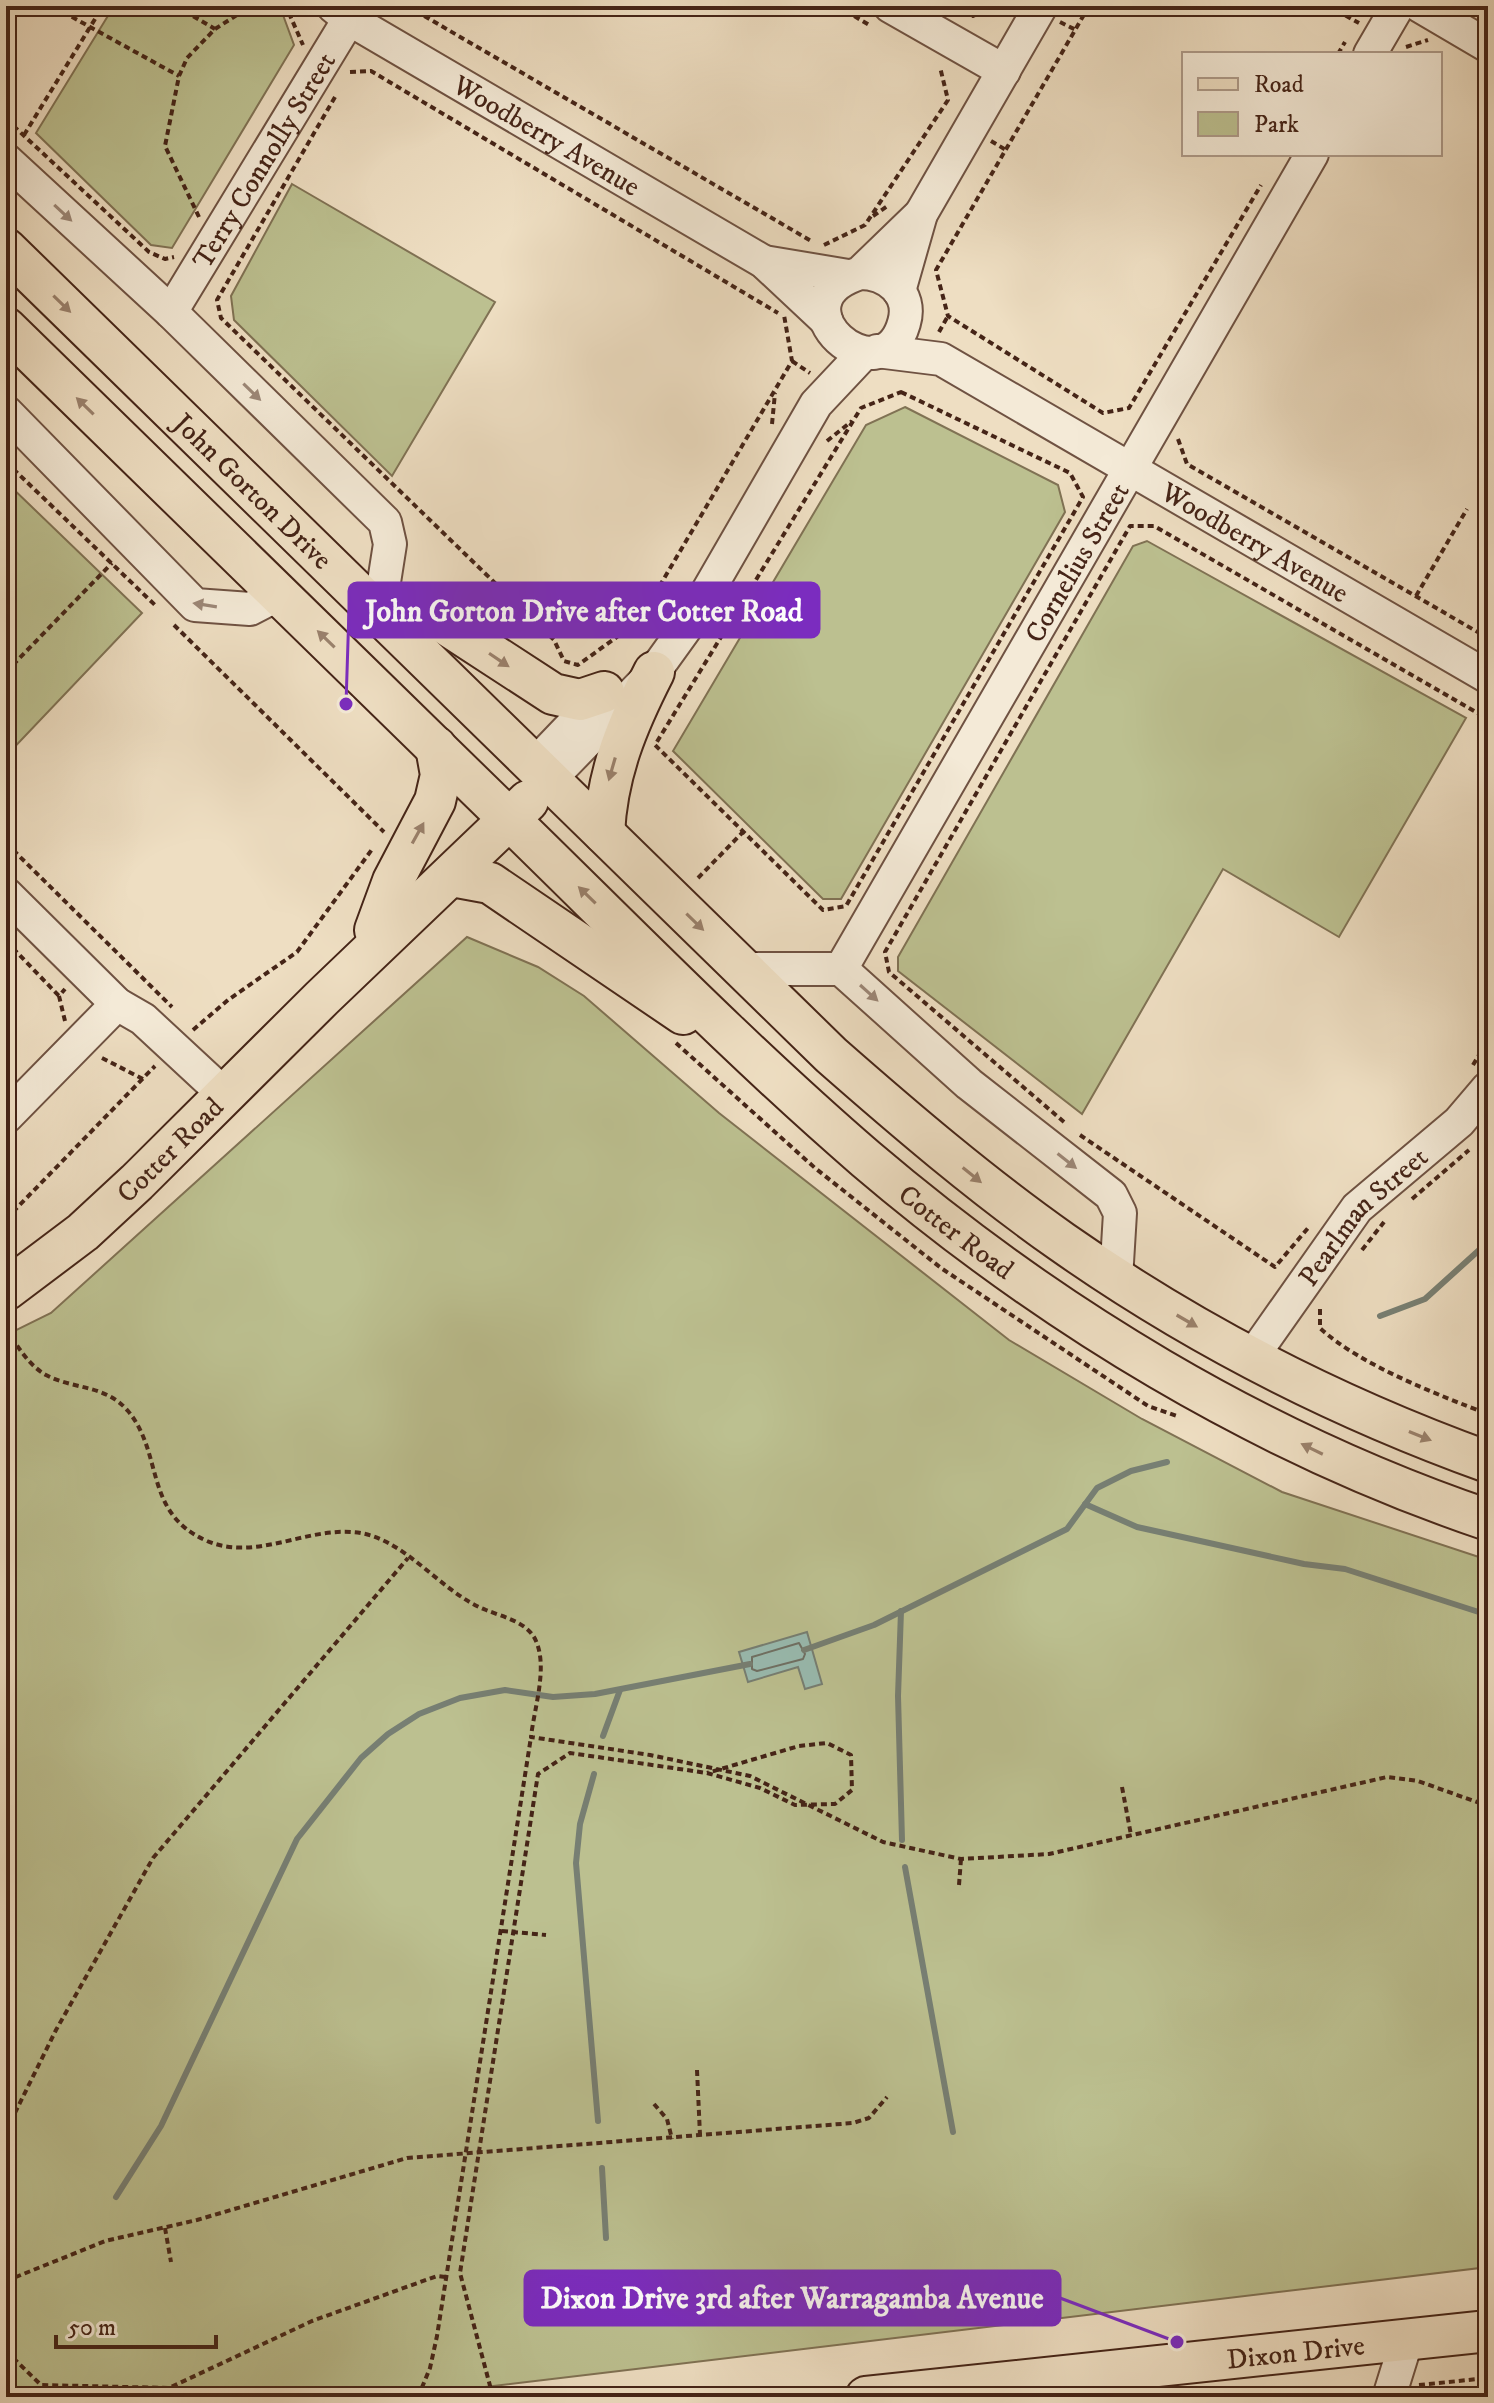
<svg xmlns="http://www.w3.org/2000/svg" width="1494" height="2403" font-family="'IM FELL DW Pica',serif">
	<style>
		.green { fill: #bcc090; stroke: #807254; stroke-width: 2 }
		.water { fill: #99bcb1; stroke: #777f73; stroke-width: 2 }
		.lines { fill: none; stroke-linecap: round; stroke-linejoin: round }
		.shore { stroke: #6f7064; stroke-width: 2 }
		.stream { stroke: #777f73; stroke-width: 6 }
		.minor-casing { stroke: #6f5242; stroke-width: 36 }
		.major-casing { stroke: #452417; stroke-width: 44 }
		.path { stroke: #452417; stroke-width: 4; stroke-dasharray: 6 4; stroke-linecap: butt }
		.minor { stroke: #f4ead7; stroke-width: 32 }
		.major { stroke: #eedec2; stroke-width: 40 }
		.oneway { fill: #9c8777 }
		.oneway2 { fill: #9a816c }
		.labels { text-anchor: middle; stroke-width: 7; stroke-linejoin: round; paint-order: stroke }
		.street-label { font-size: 28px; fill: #452417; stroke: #f4ead7 }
		.leader { fill: none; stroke: #7b2cbf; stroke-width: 3 }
		.callout-dot { fill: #7b2cbf; stroke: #f4ead7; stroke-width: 3 }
		.callout { fill: #7b2cbf; stroke: #7b2cbf; stroke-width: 3 }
		.callout-label { font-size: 30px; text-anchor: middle; font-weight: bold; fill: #fff }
	</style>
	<rect width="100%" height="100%" fill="#eedec2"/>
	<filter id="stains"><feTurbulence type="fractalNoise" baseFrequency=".0025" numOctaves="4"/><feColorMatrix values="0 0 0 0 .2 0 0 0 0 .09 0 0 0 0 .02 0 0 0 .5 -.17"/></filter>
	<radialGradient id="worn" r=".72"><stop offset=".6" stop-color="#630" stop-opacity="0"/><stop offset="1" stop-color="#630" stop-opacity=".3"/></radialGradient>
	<g class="green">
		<path d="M114 6H272L283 15 294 45 172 248 151 245 36 133Z"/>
		<path d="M292 184 495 302 392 476 234 320 231 296Z"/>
		<path d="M905 407 1058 485 1065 512 841 899H823L673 751 866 425Z"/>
		<path d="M6 482 142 613 6 756Z"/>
		<path d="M1147 541 1466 718 1339 937 1223 869 1082 1114 898 971V957L1133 546Z"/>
		<path d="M467 937 538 967 584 996 719 1113 1009 1340 1142 1419 1282 1492 1488 1560V2267L402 2397H6V1335L51 1313Z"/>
	</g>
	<path class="water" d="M807 1632 822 1684 805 1689 798 1667 748 1682 739 1652Z"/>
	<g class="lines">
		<path class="shore" d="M799 1643 805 1654 803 1659 757 1671 752 1669V1657Z"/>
		<g class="stream">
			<path d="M1380 1316 1425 1299 1488 1242"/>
			<path d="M1085 1504 1137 1527 1304 1564 1345 1569 1488 1615"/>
			<path d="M901 1611 898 1696 902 1840"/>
			<path d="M804 1650 874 1625 1067 1529 1097 1488 1131 1471 1167 1462"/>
			<path d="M603 1736 620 1690"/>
			<path d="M594 1774 580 1824 576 1863 598 2121"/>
			<path d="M905 1867 953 2132"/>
			<path d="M602 2168 606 2238"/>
			<path d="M116 2197 161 2126 297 1839 361 1758 388 1734 419 1714 460 1698 505 1690 553 1697 595 1694 750 1664"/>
		</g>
		<g class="minor-casing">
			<g id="minor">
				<path id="s1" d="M333 6 349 19 764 262 826 320"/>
				<path d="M890 6 1004 71"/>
				<path d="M1420 6 1488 46"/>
				<path d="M1370 54 1398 6"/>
				<path d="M6 160 171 312 385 522 390 544 379 614"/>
				<path d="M764 262 848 276"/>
				<path d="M860 273C887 273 913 293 904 323 882 402 767 303 860 273L921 214"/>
				<path d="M899 291 921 214 1041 6"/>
				<path id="s2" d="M171 312 357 6"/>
				<path id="s3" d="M877 351 941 359 1488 677"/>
				<path d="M6 412 195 605 250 609 279 594"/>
				<path d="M537 762 604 692"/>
				<path d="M550 779 654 672 690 622 816 404 864 353"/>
				<path d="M6 894 117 1004 143 1019 226 1096"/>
				<path d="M744 969H841L969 1084 1111 1195 1120 1213 1116 1279"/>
				<path id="s4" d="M841 969 1312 154"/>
				<path d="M6 1117 117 1004"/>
				<path id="s5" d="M1252 1357 1357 1208 1459 1122 1488 1088"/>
				<path d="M1389 2397 1407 2339"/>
			</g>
		</g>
		<g class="major-casing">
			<g id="major">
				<path id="s6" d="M6 249 831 1055C905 1120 981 1185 1062 1242 1193 1334 1338 1408 1488 1462"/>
				<path id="s7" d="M6 328C174 492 342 656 510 820 627 934 742 1052 866 1159 1049 1315 1260 1443 1488 1520"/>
				<path d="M379 614 427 612 553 694 580 700 604 692"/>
				<path d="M604 833C607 773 627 725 654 672"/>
				<path d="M452 876 490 883 683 1014"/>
				<path d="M375 930 393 881 435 801 441 775 436 747"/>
				<path id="s8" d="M6 1290 83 1232 137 1182 322 998 528 801"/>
				<path id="s9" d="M866 2397 1488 2331"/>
			</g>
		</g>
		<g class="path">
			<path d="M176 6 215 29"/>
			<path d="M282 6 288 11 303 45"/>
			<path d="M407 6 813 242"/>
			<path d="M837 6 871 26"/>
			<path d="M955 6 973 16 994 6"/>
			<path d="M1089 6 936 270 948 316 1103 413 1129 408 1261 185"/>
			<path d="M1328 6 1359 23"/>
			<path d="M1483 6 1488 9"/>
			<path d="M63 12 179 76"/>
			<path d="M1060 22 1076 30"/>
			<path d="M1406 47 1428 40"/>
			<path d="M1338 54 1345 42"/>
			<path d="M350 72 371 71 778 313"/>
			<path d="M335 97 217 300 221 318 554 640 564 661 578 665 639 621 792 361 784 315"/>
			<path d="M6 119 149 252 165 259 174 257"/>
			<path d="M24 135 103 6"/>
			<path d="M991 141 1006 150"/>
			<path d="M873 216 889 205"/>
			<path d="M199 217 165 146 179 76 187 58 215 29 251 6"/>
			<path d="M824 245 865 225 948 100 940 67"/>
			<path d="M939 332 948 316"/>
			<path d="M792 361 810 373"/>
			<path d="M901 392 1070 473 1083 497 846 906 823 910 655 745 861 408Z"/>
			<path d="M772 424 775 393"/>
			<path d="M1178 439 1187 464 1488 638"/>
			<path d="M827 441 852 421"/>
			<path d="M6 462 157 607"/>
			<path d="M1416 596 1467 509"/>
			<path d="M174 625 384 832"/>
			<path d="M6 672 112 563"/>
			<path d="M6 843 172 1007"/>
			<path d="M698 878 743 832"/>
			<path d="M6 941 59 996"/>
			<path d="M65 1021 59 996 65 989"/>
			<path d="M193 1030 228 1000 297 952 373 848"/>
			<path d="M676 1043 815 1168 941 1268 1148 1406 1177 1416"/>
			<path d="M102 1058 143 1079"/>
			<path d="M1473 1065 1488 1040"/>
			<path d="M1064 1122 889 972 885 952 1130 526H1154L1488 719"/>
			<path d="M1080 1135 1275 1267 1308 1228"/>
			<path d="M1412 1199 1469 1150"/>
			<path d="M6 1219 155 1066"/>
			<path d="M1362 1250 1384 1222"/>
			<path d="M1320 1309V1328C1358 1364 1438 1395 1488 1414"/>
			<path d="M6 1329C17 1345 28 1365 46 1375 74 1390 105 1384 128 1411 164 1454 143 1513 207 1541 255 1561 302 1529 351 1532 403 1534 439 1592 486 1610 503 1617 528 1622 536 1641 548 1668 534 1709 531 1737L650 1755 750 1776 883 1842 961 1859 1049 1854 1387 1777 1418 1781 1488 1806"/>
			<path d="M1122 1787 1131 1835"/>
			<path d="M959 1885 961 1859"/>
			<path d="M502 1931 546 1935"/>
			<path d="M697 2070 700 2135"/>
			<path d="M654 2104 667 2119 672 2139"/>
			<path d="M6 2131 56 2030 153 1858 408 1558"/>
			<path d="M165 2228 171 2262"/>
			<path d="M6 2281 105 2241 197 2220 407 2158 853 2123 869 2118 887 2097"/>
			<path d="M6 2351 41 2385 169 2388 312 2321 437 2276 446 2277"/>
			<path d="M1419 2385 1488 2378"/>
			<path d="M418 2397 430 2368 437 2336 531 1737"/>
			<path d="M493 2397 460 2273 538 1774 570 1753 707 1773 760 1788 795 1805 835 1804 852 1790 851 1755 827 1743 799 1746 707 1773"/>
			<path d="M1309 2397 1366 2391"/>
		</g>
		<use href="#minor" class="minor"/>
		<use href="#major" class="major"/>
	</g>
	<defs><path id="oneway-solid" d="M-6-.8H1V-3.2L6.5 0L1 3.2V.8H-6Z" transform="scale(2)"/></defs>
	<g class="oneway">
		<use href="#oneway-solid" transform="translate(63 213) rotate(43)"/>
		<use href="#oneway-solid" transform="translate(252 392) rotate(44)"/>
		<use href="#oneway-solid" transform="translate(205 605) rotate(-171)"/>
		<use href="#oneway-solid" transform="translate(869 993) rotate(42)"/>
		<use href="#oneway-solid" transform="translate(1067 1161) rotate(38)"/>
	</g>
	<g class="oneway2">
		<use href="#oneway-solid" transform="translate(62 304) rotate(44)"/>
		<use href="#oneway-solid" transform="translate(85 406) rotate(-136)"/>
		<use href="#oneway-solid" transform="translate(326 639) rotate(-136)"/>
		<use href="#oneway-solid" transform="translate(499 660) rotate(34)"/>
		<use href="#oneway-solid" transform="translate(612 769) rotate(106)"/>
		<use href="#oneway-solid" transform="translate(418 833) rotate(-61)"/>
		<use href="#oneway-solid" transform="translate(587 895) rotate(-136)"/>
		<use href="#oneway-solid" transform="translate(695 922) rotate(44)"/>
		<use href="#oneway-solid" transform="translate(972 1175) rotate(39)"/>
		<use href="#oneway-solid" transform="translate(1187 1321) rotate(30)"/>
		<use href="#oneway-solid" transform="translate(1420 1436) rotate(22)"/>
		<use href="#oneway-solid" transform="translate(1312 1449) rotate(-154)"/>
	</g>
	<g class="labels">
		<g class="street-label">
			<text dy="10" stroke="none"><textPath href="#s1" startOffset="250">Woodberry Avenue</textPath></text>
			<text dy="10" stroke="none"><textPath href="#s2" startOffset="178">Terry Connolly Street</textPath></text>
			<text dy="10" stroke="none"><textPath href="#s6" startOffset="346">John Gorton Drive</textPath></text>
			<text dy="10" stroke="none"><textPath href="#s3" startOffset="428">Woodberry Avenue</textPath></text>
			<text dy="10" stroke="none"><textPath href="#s4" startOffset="470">Cornelius Street</textPath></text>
			<text dy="10" stroke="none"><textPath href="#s8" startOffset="216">Cotter Road</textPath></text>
			<text dy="10" stroke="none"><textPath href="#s5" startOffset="180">Pearlman Street</textPath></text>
			<text dy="10" stroke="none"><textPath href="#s7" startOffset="1312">Cotter Road</textPath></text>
			<text dy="10" stroke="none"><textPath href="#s9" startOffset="432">Dixon Drive</textPath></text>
		</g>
	</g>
	<path class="leader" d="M346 704L349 610M1177 2342L1060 2298"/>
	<g class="callout-dot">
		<circle cx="346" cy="704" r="8"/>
		<circle cx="1177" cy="2342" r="8"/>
	</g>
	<g class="callout">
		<rect x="349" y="583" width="470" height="54" rx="8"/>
		<rect x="525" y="2271" width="535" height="54" rx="8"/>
	</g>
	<g class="callout-label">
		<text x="584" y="621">John Gorton Drive after Cotter Road</text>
		<text x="792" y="2308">Dixon Drive 3rd after Warragamba Avenue</text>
	</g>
	<rect width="1494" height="2403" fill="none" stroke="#eedec2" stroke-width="32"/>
	<rect x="8" y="8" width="1478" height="2387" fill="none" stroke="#452417" stroke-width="4"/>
	<rect x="16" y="16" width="1462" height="2371" fill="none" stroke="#452417" stroke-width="2"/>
	<rect x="1182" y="52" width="260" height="104" fill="#f4ead7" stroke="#ae9b8a" stroke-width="2"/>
	<rect x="1198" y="78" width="40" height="12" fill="#eedec2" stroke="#ae9b8a" stroke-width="2"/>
	<text x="1254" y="92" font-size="24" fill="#452417">Road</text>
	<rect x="1198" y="112" width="40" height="24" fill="#bcc090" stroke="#ae9b8a" stroke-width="2"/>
	<text x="1254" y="132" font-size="24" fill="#452417">Park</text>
	<path d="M56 2335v12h160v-12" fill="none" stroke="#452417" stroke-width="4"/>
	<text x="68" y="2335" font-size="24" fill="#452417" stroke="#f4ead7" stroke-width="6" paint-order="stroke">50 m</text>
	<rect width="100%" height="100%" filter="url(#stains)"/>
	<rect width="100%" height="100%" fill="url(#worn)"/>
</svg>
